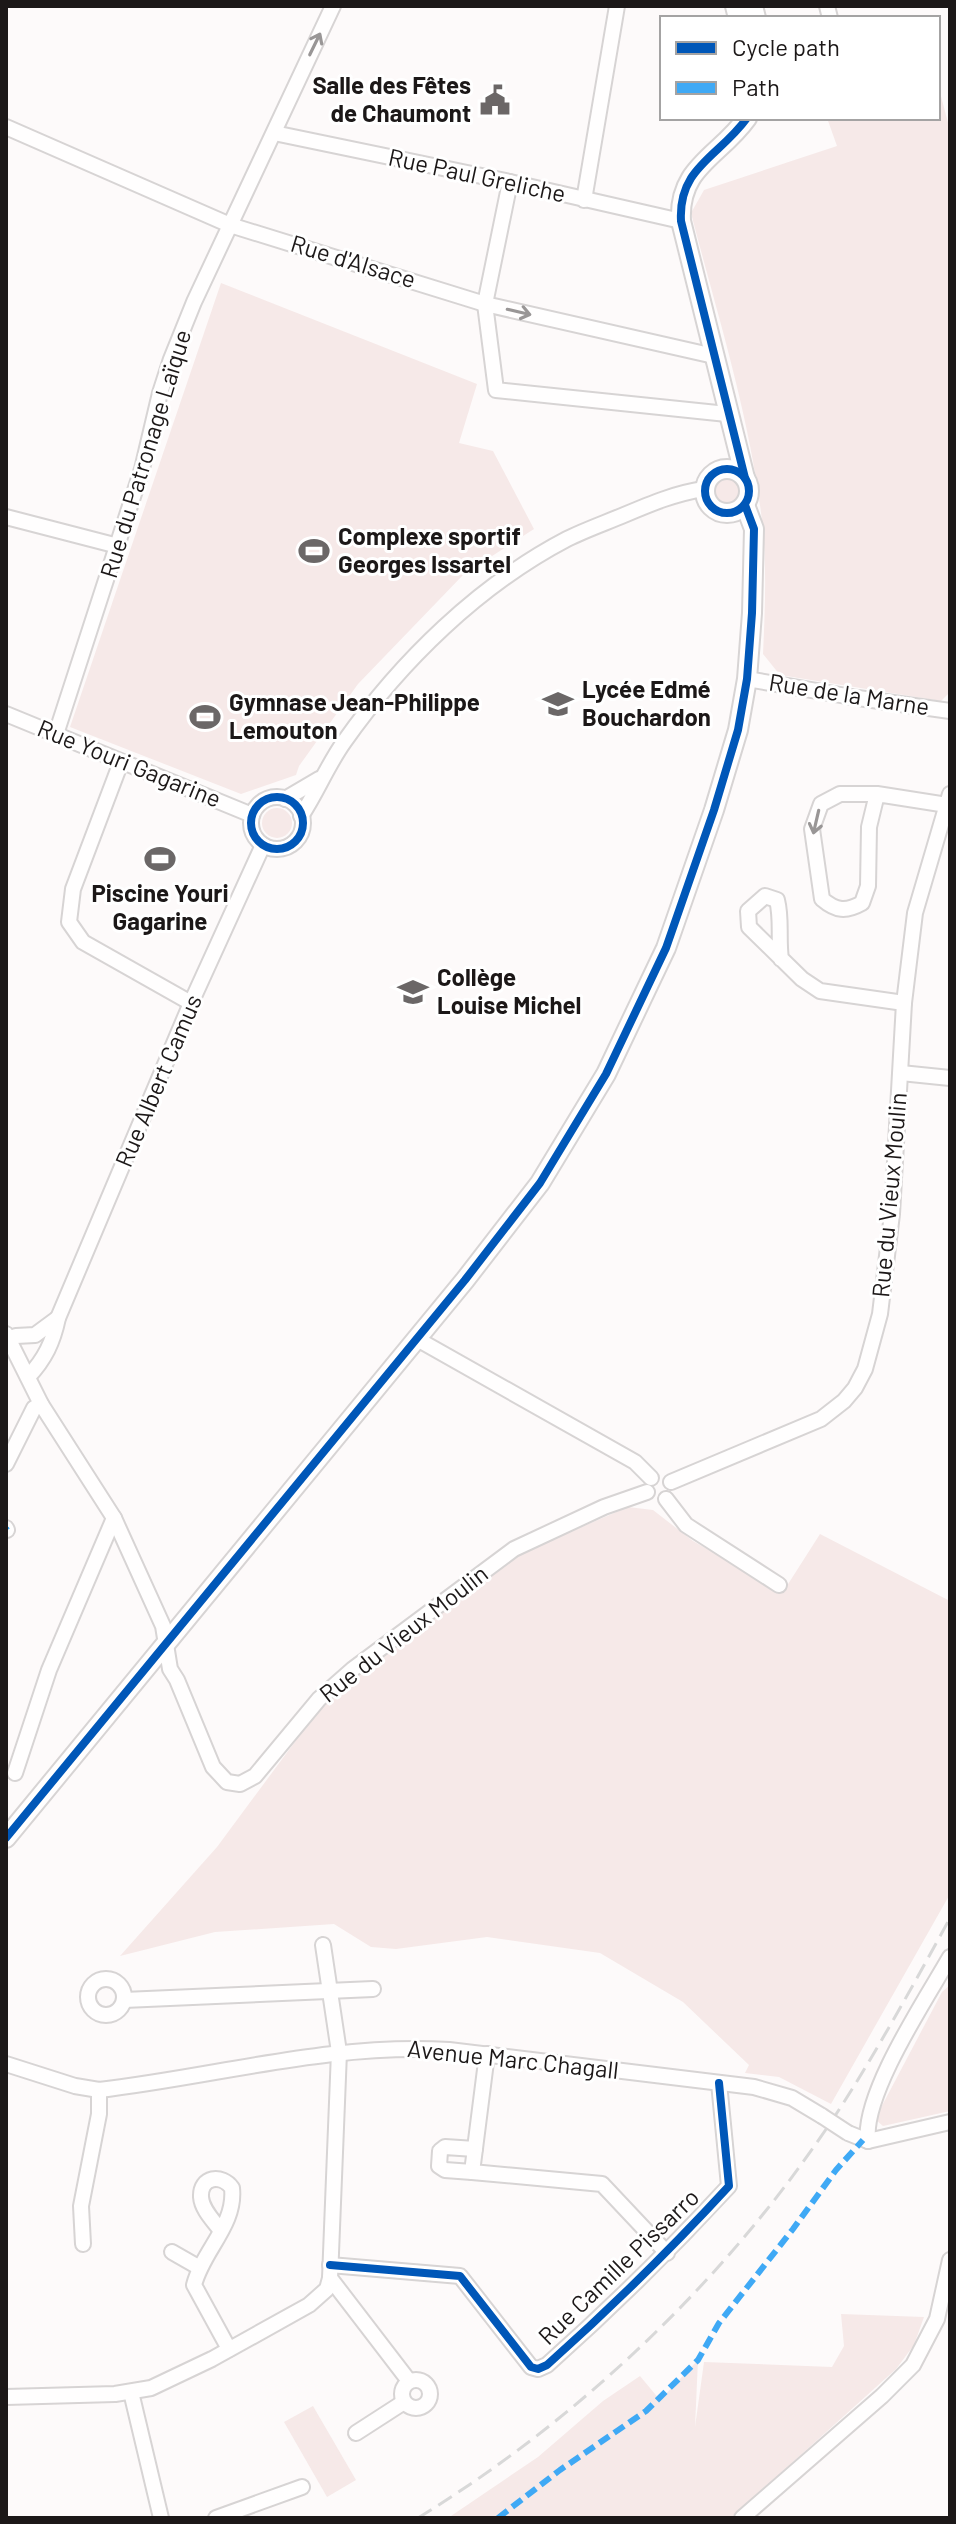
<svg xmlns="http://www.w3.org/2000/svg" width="956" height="2524" font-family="Barlow,sans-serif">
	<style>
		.green { fill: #f6e9e8 }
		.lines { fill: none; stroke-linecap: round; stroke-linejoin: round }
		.street-casing { stroke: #d7d4d4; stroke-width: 18 }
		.secondary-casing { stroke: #d7d4d4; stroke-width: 22 }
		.street { stroke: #fffefe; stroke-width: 14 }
		.secondary { stroke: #fffefe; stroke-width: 18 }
		.rail { stroke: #d8d8d8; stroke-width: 3; stroke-dasharray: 16 8; stroke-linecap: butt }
		.street-bridge-casing { stroke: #d7d4d4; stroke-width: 18; stroke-linecap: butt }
		.street-bridge { stroke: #fffefe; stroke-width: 14 }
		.quiet { stroke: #3fa9f5; stroke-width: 6; stroke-dasharray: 12 6; stroke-linecap: butt }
		.cycleway-casing { stroke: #fff; stroke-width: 13 }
		.cycleway { stroke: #0057b8; stroke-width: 8 }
		.oneway { stroke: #999696 }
		.labels { text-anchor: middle; stroke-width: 6; stroke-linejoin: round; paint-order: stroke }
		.poi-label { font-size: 24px; font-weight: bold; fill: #1c1818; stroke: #fff; text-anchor: start }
		.street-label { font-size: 24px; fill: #1c1818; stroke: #fff }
	</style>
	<rect width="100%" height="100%" fill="#fdfafa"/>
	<g class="green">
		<path d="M938 85 950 130V692L941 701 780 675 763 654C765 610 767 565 762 521 750 416 717 314 691 213L704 190 837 146 827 118H938Z"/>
		<path d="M221 283 477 384 459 443 493 451 534 529 464 574 358 684 299 766 296 775 241 794 70 727Z"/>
		<circle cx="727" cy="491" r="16"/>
		<circle cx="277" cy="823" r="15"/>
		<path d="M628 1507 653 1510 693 1541 783 1592 820 1534 950 1601V1894L831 2104 779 2077 745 2073 749 2065 683 2002 600 1953 487 1937 396 1949 371 1947 334 1924 215 1932 120 1956 217 1847 317 1712 394 1641 521 1553Z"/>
		<path d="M950 1985V2111L883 2126 875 2119 942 1992Z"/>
		<path d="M841 2314 924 2317 914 2345 896 2369 731 2518H448L538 2457 603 2401 640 2376 660 2400 698 2360 695 2427 704 2362 832 2367 844 2346Z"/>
		<path d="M313 2406 356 2480 327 2497 284 2422Z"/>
	</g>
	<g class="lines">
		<g class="street-casing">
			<g id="street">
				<path d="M827 6 830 18"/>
				<path d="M6 127 230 225 485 304 714 356"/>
				<path d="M274 133 510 182 681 221"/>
				<path d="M510 182 485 304 496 390 727 414"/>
				<path d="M584 200 617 6"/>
				<path d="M6 517 118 546"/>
				<path d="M747 679 858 698 950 711"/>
				<path d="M6 714 252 815"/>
				<path d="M56 734 142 469 160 393 171 359 194 302 333 6"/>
				<path d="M121 762 73 889 69 922 83 942 191 1003"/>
				<path d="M877 794 869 827 868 886 862 903C846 912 836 911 822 899L812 829 821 804 840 794H877L947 805"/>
				<circle cx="277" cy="823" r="26"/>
				<path d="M285 799 319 779"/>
				<path d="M301 816C317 792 327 766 344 742 401 661 479 585 567 539 585 530 605 523 624 515 650 504 676 493 704 489"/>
				<path d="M781 959C778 939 782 919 777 900L765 896 748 911 749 927 802 979 820 991 904 1003"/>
				<path d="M901 1073 950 1078"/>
				<path d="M6 1334 41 1404 114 1518 163 1626 170 1669 177 1680 213 1767 227 1782 240 1784 255 1776 319 1699 353 1669 514 1549 604 1507 647 1492"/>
				<path d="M9 1339 16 1336 35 1335 58 1318"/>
				<path d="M417 1339 635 1462 651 1478"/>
				<path d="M28 1377C45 1359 53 1342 58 1318L191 1003 263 845"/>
				<path d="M6 1464 34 1408 41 1404"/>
				<path d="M671 1482 821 1419 844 1401 855 1388 865 1369 880 1314 892 1214 904 1003 915 913 950 794"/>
				<path d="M666 1499 686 1525 779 1585"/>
				<path d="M6 1528 7 1530"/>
				<path d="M15 1773 49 1670 114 1518"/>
				<circle cx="106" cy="1997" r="18"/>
				<path d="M124 2000 373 1989"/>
				<path d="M487 2054 472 2172 602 2184 667 2253"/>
				<path d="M6 2064 75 2086 99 2090C218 2076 329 2043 449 2050L754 2087 792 2098 822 2116"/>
				<path d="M848 2133 868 2141 950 2122"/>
				<path d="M868 2141C862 2095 926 1999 950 1957"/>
				<path d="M472 2172 445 2170 439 2166 440 2151 445 2147 475 2149"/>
				<path d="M221 2231C214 2221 202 2210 201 2197 200 2176 222 2174 232 2188 236 2225 203 2250 194 2285L229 2349"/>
				<path d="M83 2244 81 2206 99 2114V2090"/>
				<path d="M172 2252 200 2268"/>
				<path d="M330 2265 460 2276 531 2367 538 2369 547 2365C611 2308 671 2249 729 2186L719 2083"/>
				<path d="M330 2278 409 2381"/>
				<circle cx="416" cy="2394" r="14"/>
				<path d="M131 2392 161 2518"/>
				<path d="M6 2397 115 2394 151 2388 212 2359 309 2305 327 2289 330 2278 339 2052 323 1945"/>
				<path d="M356 2433 404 2402"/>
				<path d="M216 2518 302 2487"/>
				<path d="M742 2518 882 2396 913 2365 937 2319 950 2260"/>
			</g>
		</g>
		<g class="secondary-casing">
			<g id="secondary">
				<path d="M735 6 738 18"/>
				<path d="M753 6 756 18"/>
				<circle cx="727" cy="491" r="22"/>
				<path d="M745 478 681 221C678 167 719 157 747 118"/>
				<path d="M6 1838 465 1280 540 1183 606 1074 666 948 714 810 738 730 747 679 752 613 754 529 745 505"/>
			</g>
		</g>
		<use href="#street" class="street"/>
		<use href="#secondary" class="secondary"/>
		<path class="rail" d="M418 2518C587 2414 737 2269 844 2102 882 2042 916 1980 950 1918"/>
		<g class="street-bridge-casing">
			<path id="street-bridge" d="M822 2116 848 2133"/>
		</g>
		<use href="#street-bridge" class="street-bridge"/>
		<g class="quiet">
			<path d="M6 1528 7 1530"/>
			<path d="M498 2518 560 2470 646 2411 698 2360 719 2323 793 2229 836 2170 863 2140"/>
		</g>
		<g class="cycleway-casing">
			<g id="cycleway">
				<circle cx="727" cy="491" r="22"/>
				<path d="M745 478 681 221C678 167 719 157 747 118"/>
				<circle cx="277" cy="823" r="26"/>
				<path d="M6 1838 465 1280 540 1183 606 1074 666 948 714 810 738 730 747 679 752 613 754 529 745 505"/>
				<path d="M330 2265 460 2276 531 2367 538 2369 547 2365C611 2308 671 2249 729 2186L719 2083"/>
			</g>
		</g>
		<use href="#cycleway" class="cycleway"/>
	</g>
	<defs><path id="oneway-shaft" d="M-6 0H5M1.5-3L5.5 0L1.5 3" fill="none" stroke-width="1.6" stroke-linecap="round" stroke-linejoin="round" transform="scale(2)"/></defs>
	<g class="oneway">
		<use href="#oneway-shaft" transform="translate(315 44) rotate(-64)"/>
		<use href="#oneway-shaft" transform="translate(519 312) rotate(13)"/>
		<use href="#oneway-shaft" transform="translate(816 822) rotate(103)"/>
	</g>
	<defs>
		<g id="civic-bare" transform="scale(2.4)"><path d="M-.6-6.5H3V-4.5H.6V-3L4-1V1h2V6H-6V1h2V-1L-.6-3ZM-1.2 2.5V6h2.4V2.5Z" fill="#6b6767" stroke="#fff" stroke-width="2.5" paint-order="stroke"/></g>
		<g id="stadium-bare" transform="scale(2.4)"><path d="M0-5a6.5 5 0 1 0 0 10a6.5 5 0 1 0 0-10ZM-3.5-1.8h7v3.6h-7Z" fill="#6b6767" stroke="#fff" stroke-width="2.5" paint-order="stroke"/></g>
		<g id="school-bare" transform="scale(2.4)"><path d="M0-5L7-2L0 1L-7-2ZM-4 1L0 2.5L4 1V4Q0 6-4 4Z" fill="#6b6767" stroke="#fff" stroke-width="2.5" paint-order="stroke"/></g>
	</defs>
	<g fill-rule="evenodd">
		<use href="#civic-bare" x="495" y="100"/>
		<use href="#stadium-bare" x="314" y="551"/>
		<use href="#school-bare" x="558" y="704"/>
		<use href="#stadium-bare" x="205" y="717"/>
		<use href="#stadium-bare" x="160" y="859"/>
		<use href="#school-bare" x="413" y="992"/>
	</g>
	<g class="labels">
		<g class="poi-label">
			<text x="471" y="94" text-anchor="end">Salle des Fêtes<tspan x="471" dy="28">de Chaumont</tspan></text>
			<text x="338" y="545">Complexe sportif<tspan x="338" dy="28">Georges Issartel</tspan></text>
			<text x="582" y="698">Lycée Edmé<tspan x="582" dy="28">Bouchardon</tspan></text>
			<text x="229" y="711">Gymnase Jean-Philippe<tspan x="229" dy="28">Lemouton</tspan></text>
			<text x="160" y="902" text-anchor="middle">Piscine Youri<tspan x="160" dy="28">Gagarine</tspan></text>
			<text x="437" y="986">Collège<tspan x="437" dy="28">Louise Michel</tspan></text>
		</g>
		<g class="street-label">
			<text transform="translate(477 176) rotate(12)" y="8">Rue Paul Greliche</text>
			<text transform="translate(353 262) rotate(17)" y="8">Rue d'Alsace</text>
			<text transform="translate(146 454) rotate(-73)" y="8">Rue du Patronage Laïque</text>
			<text transform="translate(849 695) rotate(9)" y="8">Rue de la Marne</text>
			<text transform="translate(129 764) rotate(22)" y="8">Rue Youri Gagarine</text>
			<text transform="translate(159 1081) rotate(-67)" y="8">Rue Albert Camus</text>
			<text transform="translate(890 1195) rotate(-85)" y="8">Rue du Vieux Moulin</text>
			<text transform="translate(404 1634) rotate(-38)" y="8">Rue du Vieux Moulin</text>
			<text transform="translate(513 2060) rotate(6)" y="8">Avenue Marc Chagall</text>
			<text transform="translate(619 2267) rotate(-44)" y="8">Rue Camille Pissarro</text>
		</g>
	</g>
	<rect width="956" height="2524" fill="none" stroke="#1c1818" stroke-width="16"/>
	<rect x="660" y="16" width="280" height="104" fill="#ffffff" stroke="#a4a3a3" stroke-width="2"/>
	<rect x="676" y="42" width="40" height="12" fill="#0057b8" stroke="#a4a3a3" stroke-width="2"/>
	<text x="732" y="56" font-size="24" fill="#1c1818">Cycle path</text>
	<rect x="676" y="82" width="40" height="12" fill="#3fa9f5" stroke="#a4a3a3" stroke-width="2"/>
	<text x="732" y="96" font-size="24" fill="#1c1818">Path</text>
</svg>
